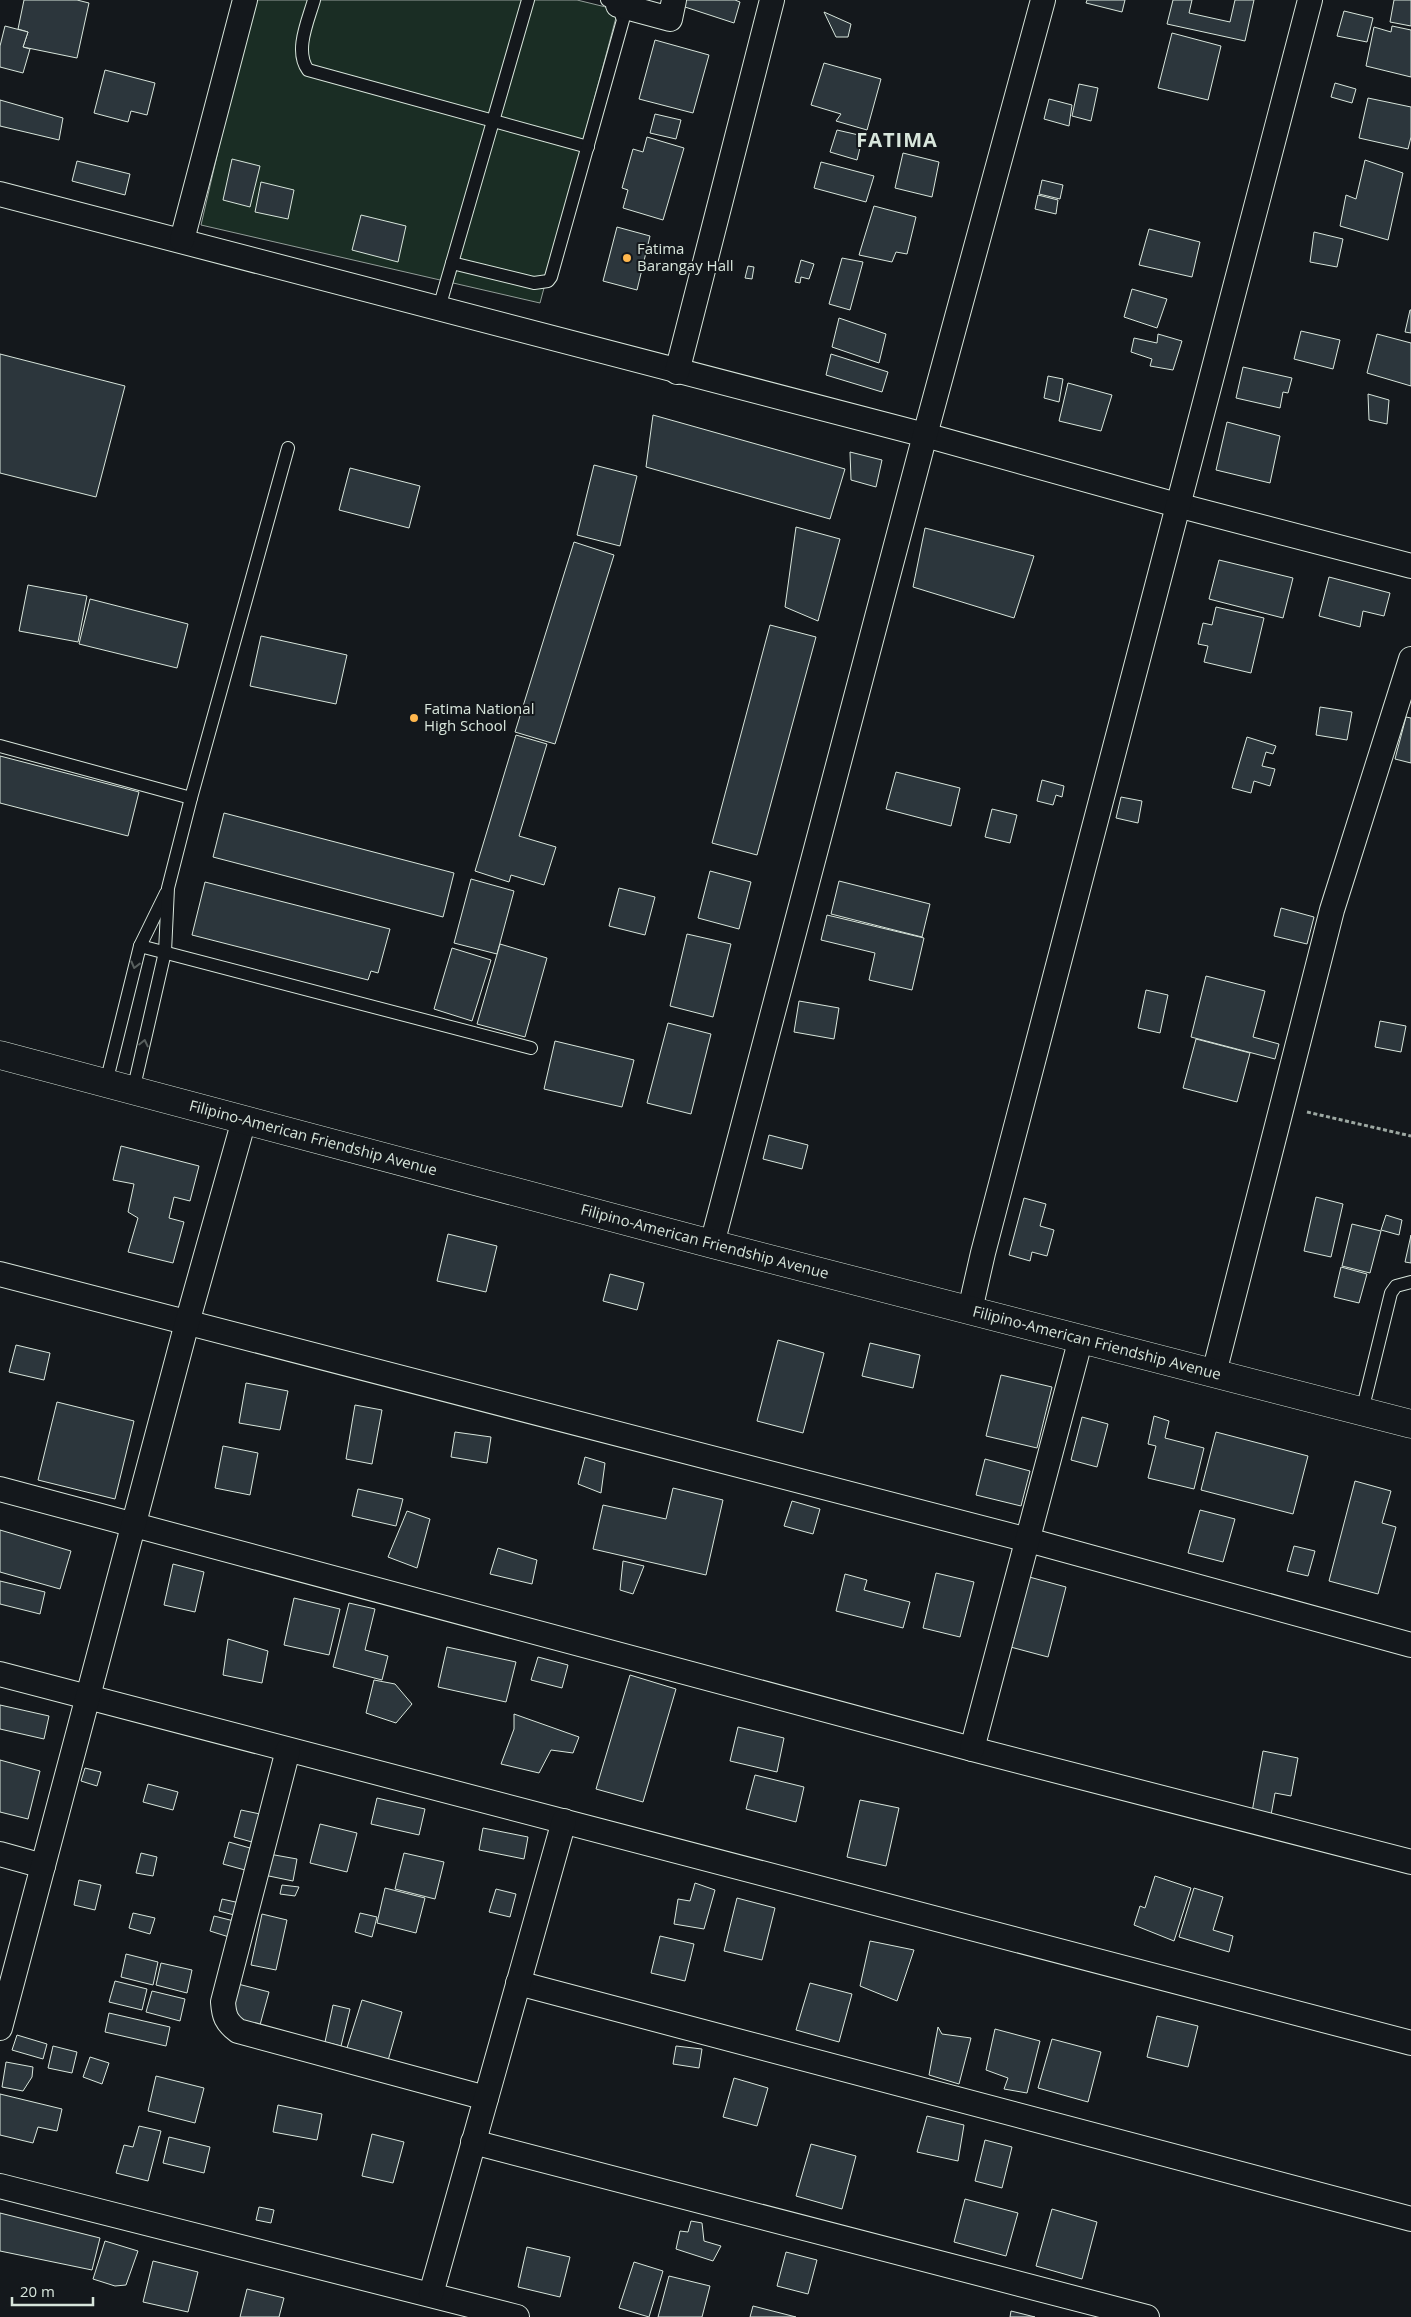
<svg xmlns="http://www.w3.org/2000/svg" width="1411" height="2317" font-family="'Open Sans',sans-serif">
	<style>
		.green { fill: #1a2d24; stroke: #939e99 }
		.building { fill: #2c363c; stroke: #d8e6dc }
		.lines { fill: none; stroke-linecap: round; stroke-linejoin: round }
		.lane-casing { stroke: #d8e6dc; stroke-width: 14 }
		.street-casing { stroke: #d8e6dc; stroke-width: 26 }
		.primary-casing { stroke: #d8e6dc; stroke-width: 29 }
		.path { stroke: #9da8a2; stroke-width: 3; stroke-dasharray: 4 2.5; stroke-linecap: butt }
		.lane { stroke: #14181c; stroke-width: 12 }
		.street { stroke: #14181c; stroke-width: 24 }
		.primary { stroke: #14181c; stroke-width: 28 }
		.oneway { stroke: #59605f }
		.poi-dot { fill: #ffb74d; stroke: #14181c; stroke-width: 2 }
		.labels { text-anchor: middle; stroke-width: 4; stroke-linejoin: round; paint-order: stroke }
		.poi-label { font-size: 15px; fill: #d8e6dc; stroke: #14181c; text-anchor: start }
		.street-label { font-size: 15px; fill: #d8e6dc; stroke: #14181c }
		.district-label { font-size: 20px; font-weight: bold; letter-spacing: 1px; fill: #d8e6dc; stroke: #14181c }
	</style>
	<rect width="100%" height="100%" fill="#14181c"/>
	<path class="green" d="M253 0H577L618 10 540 303 201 225Z"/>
	<g class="building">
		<path d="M24 0H77L89 3 77 58 23 47 28 32 18 29Z"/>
		<path d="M684 0H735L740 2 734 23 682 6Z"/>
		<path d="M1087 0H1125L1122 12 1086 3Z"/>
		<path d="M1173 0H1192L1189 13 1230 22 1235 0H1254L1245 41 1167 24Z"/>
		<path d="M1394 0H1411V26L1390 22Z"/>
		<path d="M1344 11 1373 18 1367 42 1337 36Z"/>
		<path d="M824 12 851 24 848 37H836Z"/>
		<path d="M5 26 28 32 23 47 30 49 23 73 0 67V46Z"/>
		<path d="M1392 26 1411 30V77L1366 66 1374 27 1391 32Z"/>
		<path d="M1172 33 1221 46 1208 100 1158 88Z"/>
		<path d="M655 40 709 55 693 113 639 99Z"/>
		<path d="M824 63 881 79 867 130 836 121 841 114 811 105Z"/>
		<path d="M105 70 155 83 147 115 131 111 128 122 94 113Z"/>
		<path d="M1335 83 1356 89 1352 103 1331 97Z"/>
		<path d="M1079 84 1098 88 1091 121 1072 116Z"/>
		<path d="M1368 98 1411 107V137L1408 149 1359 138Z"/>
		<path d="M1049 99 1072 105 1069 126 1044 119Z"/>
		<path d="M0 100 63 118 59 140 0 126Z"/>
		<path d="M655 114 681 120 676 139 650 133Z"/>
		<path d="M837 130 863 136 857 160 830 152Z"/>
		<path d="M647 137 684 148 663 220 623 208 628 190 622 188 633 149 643 152Z"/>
		<path d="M903 153 939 162 932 197 895 188Z"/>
		<path d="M232 159 260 166 250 207 223 200Z"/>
		<path d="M1365 160 1403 173 1388 240 1340 226 1346 195 1356 199Z"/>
		<path d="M77 161 130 174 125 195 72 181Z"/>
		<path d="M821 162 874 176 866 202 814 188Z"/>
		<path d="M1042 180 1063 185 1060 199 1039 194Z"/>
		<path d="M261 182 294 190 288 219 255 212Z"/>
		<path d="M1038 195 1058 200 1056 214 1035 209Z"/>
		<path d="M874 206 916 217 907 254 896 252 892 262 859 255Z"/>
		<path d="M361 215 406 226 398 262 352 250Z"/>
		<path d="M617 227 650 236 637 290 603 281Z"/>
		<path d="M1149 229 1200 242 1192 277 1139 265Z"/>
		<path d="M1314 232 1343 239 1337 267 1310 262Z"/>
		<path d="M842 258 863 262 850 310 829 304Z"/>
		<path d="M801 260 814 264 809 279 801 277 800 283 795 282Z"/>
		<path d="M748 266 754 267 752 279 745 278Z"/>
		<path d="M1132 289 1167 299 1157 328 1124 317Z"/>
		<path d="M1410 310H1411V333L1405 332Z"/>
		<path d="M839 318 886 334 879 363 832 347Z"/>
		<path d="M1301 331 1340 340 1333 369 1294 359Z"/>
		<path d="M1158 334 1182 341 1173 370 1150 366 1152 359 1131 352 1134 338 1157 343Z"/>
		<path d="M1377 334 1411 343V386L1367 373Z"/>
		<path d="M0 354 125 386 96 497 0 473Z"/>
		<path d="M831 354 888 372 882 392 826 375Z"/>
		<path d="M1243 367 1292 378 1288 393 1283 392 1280 408 1236 398Z"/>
		<path d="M1048 376 1063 379 1059 402 1044 398Z"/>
		<path d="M1068 383 1112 395 1101 431 1059 421Z"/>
		<path d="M1368 394 1389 400 1387 424 1369 420Z"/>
		<path d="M653 415 845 469 830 519 646 467Z"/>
		<path d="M1227 422 1280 436 1270 483 1216 470Z"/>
		<path d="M850 452 882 460 876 487 851 480Z"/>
		<path d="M594 465 637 476 620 546 577 535Z"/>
		<path d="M350 468 420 486 409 528 339 510Z"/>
		<path d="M796 527 840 539 818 621 785 607Z"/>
		<path d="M925 528 1034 556 1014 618 913 587Z"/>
		<path d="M574 542 614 555 555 744 515 732Z"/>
		<path d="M1219 560 1293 578 1283 618 1209 599Z"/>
		<path d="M1329 577 1390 593 1384 616 1363 611 1360 627 1319 616Z"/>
		<path d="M28 585 87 596 78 642 19 631Z"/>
		<path d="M90 599 188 624 177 668 79 644Z"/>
		<path d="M1216 607 1264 618 1251 673 1204 662 1208 646 1198 644 1203 623 1212 625Z"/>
		<path d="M770 625 816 637 757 855 712 843Z"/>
		<path d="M261 636 347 655 336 704 250 686Z"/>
		<path d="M1320 707 1352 712 1347 740 1316 735Z"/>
		<path d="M1406 717 1411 718V763L1395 759Z"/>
		<path d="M516 735 547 744 519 836 556 847 544 885 511 875 509 882 475 871Z"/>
		<path d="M1247 737 1276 746 1273 754 1266 752 1262 766 1275 769 1270 786 1254 781 1251 793 1232 788Z"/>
		<path d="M0 756 139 792 128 836 0 803Z"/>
		<path d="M896 772 960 788 951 826 886 809Z"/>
		<path d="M1042 780 1064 786 1062 797 1056 795 1053 805 1037 801Z"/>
		<path d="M1121 797 1142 801 1138 823 1116 818Z"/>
		<path d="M992 809 1017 815 1010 843 985 837Z"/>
		<path d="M224 813 454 873 443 917 213 857Z"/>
		<path d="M710 871 751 882 739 929 698 918Z"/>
		<path d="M471 879 514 891 497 954 454 943Z"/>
		<path d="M839 881 930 904 922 937 831 914Z"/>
		<path d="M205 882 390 929 378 973 371 971 368 980 192 935Z"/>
		<path d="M619 888 655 897 645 935 609 926Z"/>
		<path d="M1281 908 1314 917 1307 944 1274 936Z"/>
		<path d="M827 915 924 938 912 990 869 980 875 953 821 940Z"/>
		<path d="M687 934 731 944 713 1017 670 1006Z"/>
		<path d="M500 944 547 958 525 1037 477 1024Z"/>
		<path d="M452 948 491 960 472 1021 434 1009Z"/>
		<path d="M1206 976 1265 991 1253 1037 1279 1044 1275 1059 1191 1037Z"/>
		<path d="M1146 990 1168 995 1160 1033 1138 1028Z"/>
		<path d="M799 1001 839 1008 834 1039 794 1032Z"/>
		<path d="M1380 1021 1406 1026 1401 1052 1375 1047Z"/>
		<path d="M668 1023 711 1034 691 1114 647 1103Z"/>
		<path d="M1196 1039 1250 1053 1237 1102 1183 1088Z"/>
		<path d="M555 1041 634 1060 622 1107 544 1089Z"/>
		<path d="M769 1135 808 1145 802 1169 763 1159Z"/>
		<path d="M121 1146 199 1166 190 1201 174 1197 169 1218 184 1222 173 1263 128 1252 138 1218 128 1212 134 1184 113 1180Z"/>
		<path d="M1316 1197 1343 1204 1331 1257 1304 1251Z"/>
		<path d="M1024 1198 1046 1204 1040 1226 1054 1230 1047 1256 1032 1252 1030 1261 1009 1255Z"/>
		<path d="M1386 1215 1402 1220 1399 1235 1381 1230Z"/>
		<path d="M1352 1224 1381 1231 1370 1273 1342 1266Z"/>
		<path d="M448 1234 497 1246 486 1292 437 1281Z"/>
		<path d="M1411 1235V1263L1405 1262Z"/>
		<path d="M1341 1267 1367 1274 1359 1303 1334 1297Z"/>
		<path d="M610 1274 644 1283 637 1310 603 1301Z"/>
		<path d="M778 1340 824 1353 803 1433 757 1421Z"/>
		<path d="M870 1343 920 1355 913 1388 862 1376Z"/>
		<path d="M16 1345 50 1353 44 1380 9 1372Z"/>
		<path d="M1001 1375 1052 1387 1037 1448 986 1436Z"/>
		<path d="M246 1383 288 1391 280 1430 239 1423Z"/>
		<path d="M57 1402 134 1421 115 1499 38 1480Z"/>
		<path d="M355 1405 382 1410 372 1464 346 1459Z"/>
		<path d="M1154 1416 1169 1421 1165 1438 1204 1448 1194 1489 1148 1478 1156 1446 1148 1444Z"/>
		<path d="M1082 1417 1108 1424 1097 1467 1071 1460Z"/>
		<path d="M455 1432 491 1437 487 1463 451 1457Z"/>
		<path d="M1216 1432 1308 1456 1293 1514 1201 1490Z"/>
		<path d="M223 1446 258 1453 250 1495 215 1488Z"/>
		<path d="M585 1457 605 1463 601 1493 578 1484Z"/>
		<path d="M985 1459 1030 1471 1021 1506 976 1495Z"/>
		<path d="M1355 1481 1391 1491 1382 1523 1396 1527 1378 1594 1329 1581Z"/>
		<path d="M673 1488 723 1500 706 1575 593 1549 603 1505 666 1519Z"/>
		<path d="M358 1489 403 1499 396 1526 352 1516Z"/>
		<path d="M792 1501 820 1509 813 1534 784 1526Z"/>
		<path d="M1200 1510 1235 1519 1223 1562 1188 1553Z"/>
		<path d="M407 1511 430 1519 417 1568 388 1557Z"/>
		<path d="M0 1530 71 1551 60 1589 0 1572Z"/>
		<path d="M1294 1546 1315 1551 1308 1576 1287 1571Z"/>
		<path d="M498 1548 537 1560 532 1584 490 1574Z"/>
		<path d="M623 1561 644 1566 633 1594 620 1590Z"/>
		<path d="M173 1564 204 1572 195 1612 164 1605Z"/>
		<path d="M936 1573 974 1582 960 1637 923 1628Z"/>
		<path d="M845 1574 867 1580 864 1590 910 1602 903 1628 836 1611Z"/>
		<path d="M1022 1575 1066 1587 1048 1657 1003 1645Z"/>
		<path d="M0 1581 45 1592 40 1614 0 1604Z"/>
		<path d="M294 1598 340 1609 329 1655 284 1645Z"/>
		<path d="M349 1603 375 1609 365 1650 388 1656 382 1680 333 1667Z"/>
		<path d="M228 1639 268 1651 262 1683 223 1675Z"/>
		<path d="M447 1647 516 1662 506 1702 438 1687Z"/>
		<path d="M538 1657 568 1665 562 1688 531 1680Z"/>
		<path d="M630 1675 676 1689 643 1802 596 1789Z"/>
		<path d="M374 1680 395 1684 412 1704 396 1723 366 1713Z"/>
		<path d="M0 1705 49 1716 44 1739 0 1729Z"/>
		<path d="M514 1714 579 1737 573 1753 551 1750 539 1773 501 1764 514 1729Z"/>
		<path d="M738 1727 784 1738 777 1772 730 1761Z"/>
		<path d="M1263 1751 1298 1758 1291 1796 1275 1793 1271 1815 1252 1812Z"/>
		<path d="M0 1760 40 1771 28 1819 0 1812Z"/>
		<path d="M85 1768 101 1772 97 1786 81 1781Z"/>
		<path d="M755 1775 804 1787 796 1822 746 1809Z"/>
		<path d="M148 1784 178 1792 173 1810 143 1802Z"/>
		<path d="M377 1798 425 1809 419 1835 371 1824Z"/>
		<path d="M860 1800 899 1808 886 1866 847 1857Z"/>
		<path d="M241 1810 260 1814 252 1842 234 1837Z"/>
		<path d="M320 1824 357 1833 347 1872 310 1863Z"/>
		<path d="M483 1828 528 1837 524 1859 479 1850Z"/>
		<path d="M229 1842 250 1848 245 1870 223 1864Z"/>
		<path d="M141 1853 157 1857 153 1876 136 1873Z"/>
		<path d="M404 1853 444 1862 435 1899 395 1889Z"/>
		<path d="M269 1854 297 1859 293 1881 264 1875Z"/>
		<path d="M1155 1876 1191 1888 1174 1941 1134 1925 1140 1906 1145 1908Z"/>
		<path d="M79 1880 101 1885 95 1910 74 1905Z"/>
		<path d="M695 1883 715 1890 704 1929 674 1924 678 1899 690 1901Z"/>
		<path d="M282 1885 299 1887 295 1896 280 1894Z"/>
		<path d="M385 1888 425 1898 416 1933 377 1923Z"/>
		<path d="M1194 1888 1223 1897 1213 1930 1233 1936 1229 1952 1179 1937Z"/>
		<path d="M496 1889 516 1894 510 1917 489 1912Z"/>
		<path d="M737 1898 775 1908 762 1960 724 1951Z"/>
		<path d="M222 1899 240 1903 238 1916 219 1911Z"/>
		<path d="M133 1913 155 1918 150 1934 129 1928Z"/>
		<path d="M360 1913 377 1917 372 1937 355 1932Z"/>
		<path d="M262 1914 287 1920 276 1970 251 1965Z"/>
		<path d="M214 1916 234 1921 229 1937 210 1931Z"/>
		<path d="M660 1936 694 1944 685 1981 651 1973Z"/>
		<path d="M870 1941 914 1950 897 2001 860 1986Z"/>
		<path d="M126 1954 158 1962 153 1985 121 1977Z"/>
		<path d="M161 1963 192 1970 187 1993 156 1985Z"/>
		<path d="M115 1981 147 1989 142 2010 109 2002Z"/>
		<path d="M810 1983 852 1994 839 2042 796 2030Z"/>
		<path d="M238 1984 269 1992 260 2025 229 2017Z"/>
		<path d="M152 1991 185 1999 180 2021 146 2012Z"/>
		<path d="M362 2000 402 2012 387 2064 346 2051Z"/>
		<path d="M333 2005 350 2009 341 2046 325 2042Z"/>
		<path d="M109 2013 170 2027 166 2046 105 2032Z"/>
		<path d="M1157 2016 1198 2026 1188 2067 1147 2057Z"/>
		<path d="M938 2027 942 2034 971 2038 959 2084 929 2075Z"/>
		<path d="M995 2029 1040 2041 1027 2093 1004 2089 1008 2078 986 2070Z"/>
		<path d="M17 2035 47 2044 43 2059 12 2050Z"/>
		<path d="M1052 2039 1101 2052 1088 2102 1038 2088Z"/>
		<path d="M53 2046 77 2052 72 2073 48 2068Z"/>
		<path d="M676 2046 702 2049 699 2068 673 2064Z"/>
		<path d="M90 2057 109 2063 102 2084 83 2077Z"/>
		<path d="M6 2062 33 2067 32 2077 23 2091 2 2087Z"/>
		<path d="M156 2076 204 2088 195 2123 148 2111Z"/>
		<path d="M734 2078 768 2088 757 2126 723 2117Z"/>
		<path d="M0 2094 62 2109 57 2131 38 2127 33 2143 0 2135Z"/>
		<path d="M278 2105 322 2114 317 2140 273 2132Z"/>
		<path d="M927 2116 964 2125 958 2161 917 2152Z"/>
		<path d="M139 2126 161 2131 148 2181 116 2173 124 2145 133 2147Z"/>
		<path d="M372 2134 404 2142 393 2183 362 2176Z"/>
		<path d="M169 2137 210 2147 204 2173 163 2163Z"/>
		<path d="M985 2140 1012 2147 1002 2188 975 2181Z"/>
		<path d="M811 2144 856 2156 842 2209 796 2196Z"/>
		<path d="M965 2199 1018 2213 1006 2256 954 2242Z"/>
		<path d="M259 2207 274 2210 271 2223 256 2220Z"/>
		<path d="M1052 2209 1097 2222 1082 2279 1036 2266Z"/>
		<path d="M0 2213 100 2238 92 2270 0 2251Z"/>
		<path d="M691 2221 702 2223 704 2241 721 2246 713 2261 676 2249 680 2231 688 2232Z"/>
		<path d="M105 2241 138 2251 126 2285 115 2286 93 2279Z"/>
		<path d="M527 2247 570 2257 560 2297 518 2287Z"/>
		<path d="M786 2252 817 2260 808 2294 777 2286Z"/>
		<path d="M153 2261 198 2272 188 2312 143 2302Z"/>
		<path d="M634 2262 663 2271 649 2317 619 2308Z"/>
		<path d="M669 2276 710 2286 702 2317H658Z"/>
		<path d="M247 2289 284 2298 279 2317H240Z"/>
		<path d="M753 2306 796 2317H750Z"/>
		<path d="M1011 2311 1035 2317H1010Z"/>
	</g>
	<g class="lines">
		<g class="lane-casing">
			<g id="lane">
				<path d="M314 0C308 21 294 51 308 70L588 147"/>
				<path d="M452 263 534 283 548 281 551 277 623 20 618 5 607 0"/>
				<path d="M439 308 528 0"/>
				<path d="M0 746 191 798"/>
				<path d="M140 946 531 1048"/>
				<path d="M106 1083 140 946 166 893"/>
				<path d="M133 1091 165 952 168 888 191 798 288 448"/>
				<path d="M1362 1411 1391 1293 1396 1286 1411 1282"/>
			</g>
		</g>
		<g class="street-casing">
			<g id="street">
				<path d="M618 5 670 19 674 0"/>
				<path d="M0 194 925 435 1177 505 1411 566"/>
				<path d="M182 240 245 0"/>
				<path d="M677 372 772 0"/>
				<path d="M712 1244 925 435 1043 0"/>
				<path d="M0 1274 1028 1540 1411 1645"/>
				<path d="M970 1310 983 1253 1310 0"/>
				<path d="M1214 1373 1332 910 1411 659"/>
				<path d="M0 1489 972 1749 1411 1862"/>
				<path d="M0 1674 1411 2043"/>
				<path d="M972 1749 1081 1338"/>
				<path d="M288 1750 223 2002C224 2016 226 2022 238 2031L486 2098"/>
				<path d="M0 1854 43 1866"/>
				<path d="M518 1983 1411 2219"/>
				<path d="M0 2028 187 1323 244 1120"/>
				<path d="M473 2142 1147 2317"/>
				<path d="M0 2186 517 2317"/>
				<path d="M431 2294 564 1821"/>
			</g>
		</g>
		<g class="primary-casing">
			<g id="primary">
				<path id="s1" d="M0 1055 712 1244 1411 1424"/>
			</g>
		</g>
		<path class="path" d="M1307 1112 1411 1136"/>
		<use href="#lane" class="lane"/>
		<use href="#street" class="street"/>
		<use href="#primary" class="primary"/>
	</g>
	<defs><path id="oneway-chevron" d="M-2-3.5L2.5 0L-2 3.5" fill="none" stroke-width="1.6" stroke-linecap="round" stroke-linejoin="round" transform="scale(1.25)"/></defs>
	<g class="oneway">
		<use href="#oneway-chevron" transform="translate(135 965) rotate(104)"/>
		<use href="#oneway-chevron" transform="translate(144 1043) rotate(-77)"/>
	</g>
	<g class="poi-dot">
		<circle cx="627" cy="258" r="5"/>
		<circle cx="414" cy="718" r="5"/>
	</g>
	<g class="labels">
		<g class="poi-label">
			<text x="637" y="254">Fatima<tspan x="637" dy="17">Barangay Hall</tspan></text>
			<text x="424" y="714">Fatima National<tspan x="424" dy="17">High School</tspan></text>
		</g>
		<g class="street-label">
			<text dy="5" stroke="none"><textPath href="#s1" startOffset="324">Filipino-American Friendship Avenue</textPath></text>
			<text dy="5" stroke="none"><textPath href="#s1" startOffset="729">Filipino-American Friendship Avenue</textPath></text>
			<text dy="5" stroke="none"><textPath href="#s1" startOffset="1134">Filipino-American Friendship Avenue</textPath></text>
		</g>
		<g class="district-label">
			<text x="897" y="147">FATIMA</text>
		</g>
	</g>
	<path d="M12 2297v8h81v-8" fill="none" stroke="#d8e6dc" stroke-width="2.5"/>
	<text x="20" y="2297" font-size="15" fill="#d8e6dc" stroke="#14181c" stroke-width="4" paint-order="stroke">20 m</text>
</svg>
